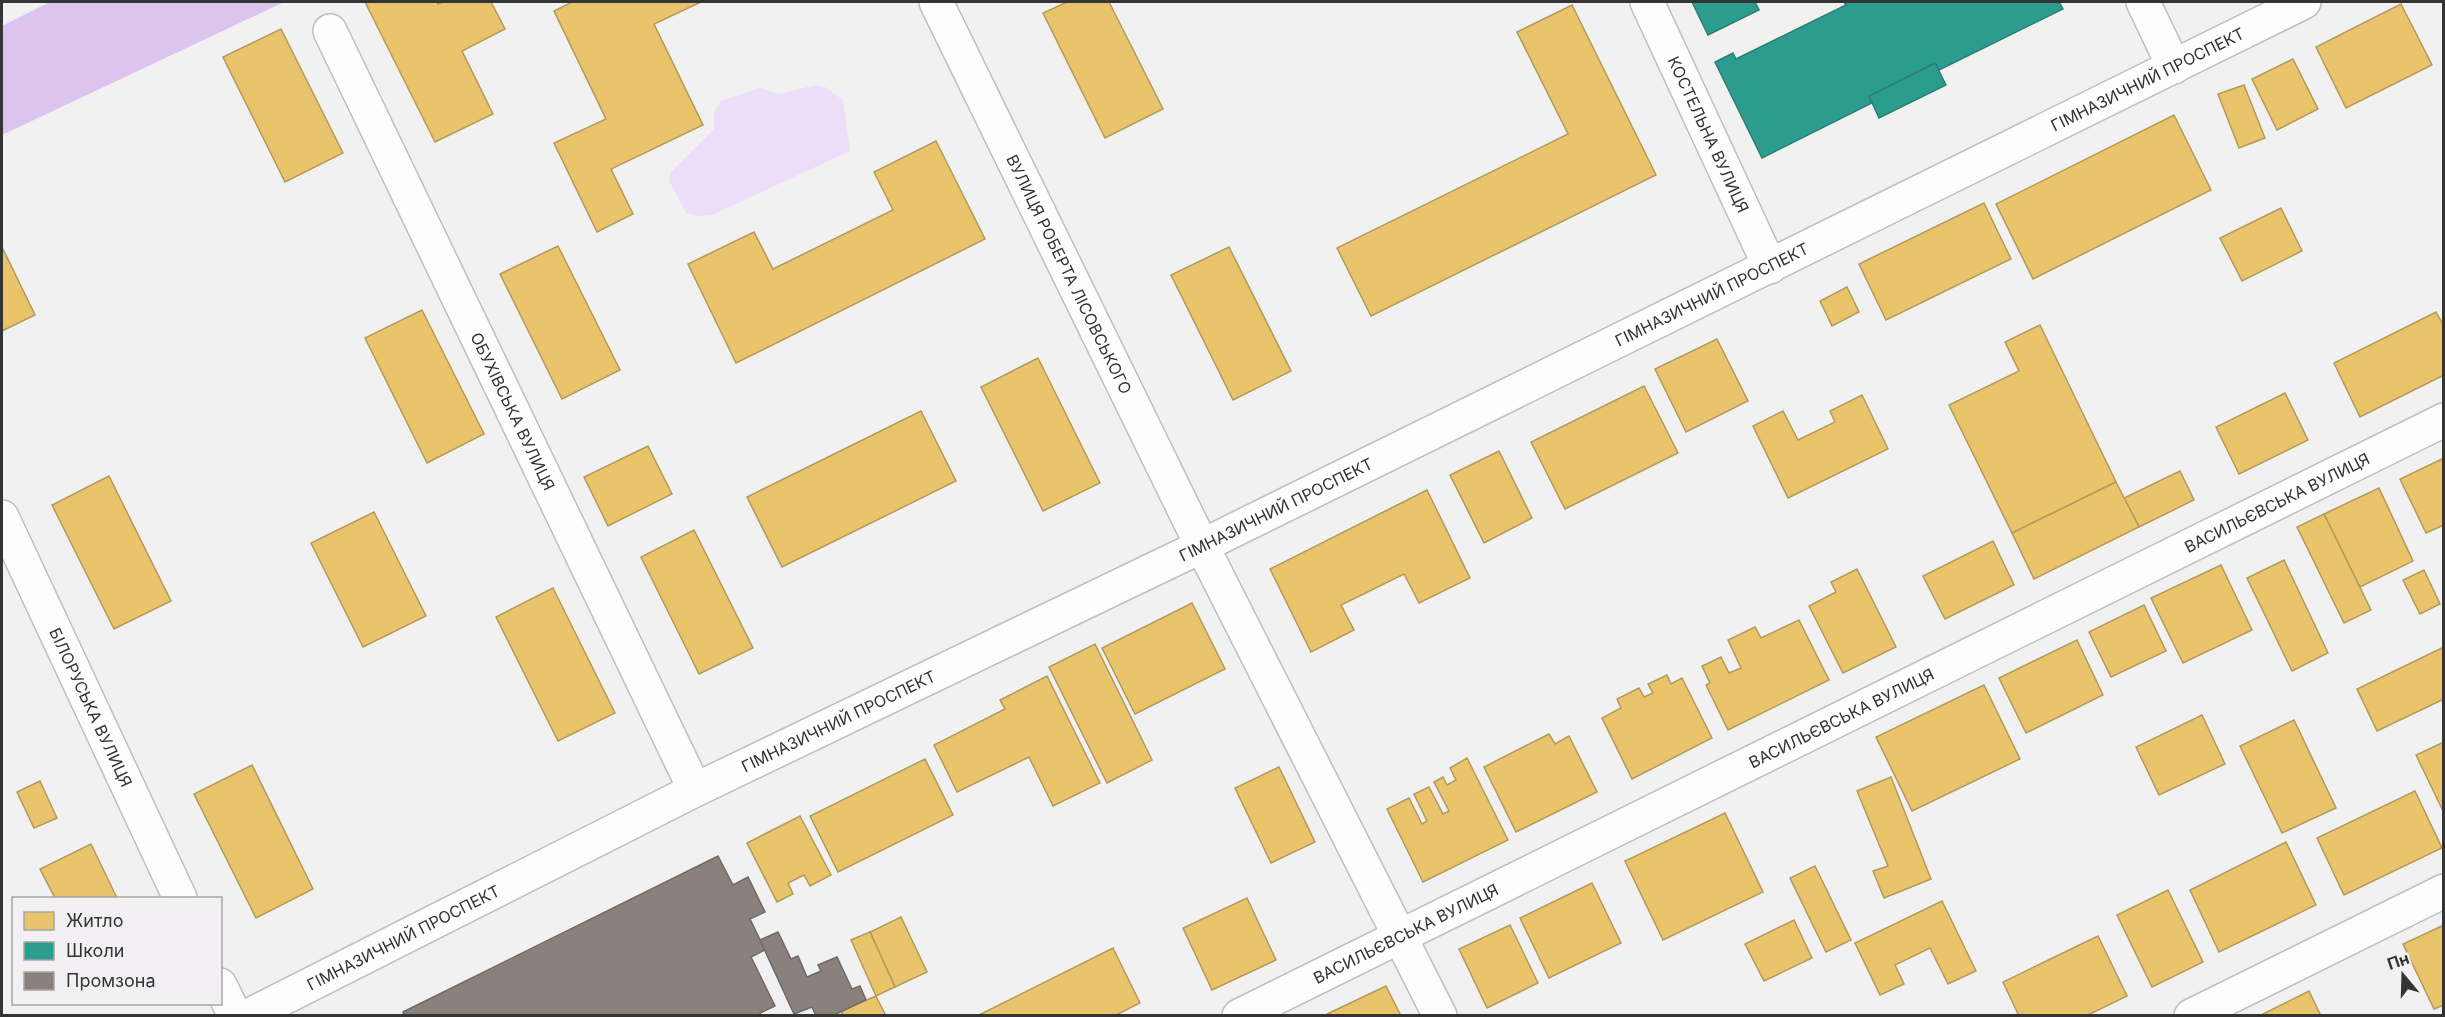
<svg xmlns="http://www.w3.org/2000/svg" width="2445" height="1017" font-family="Inter,sans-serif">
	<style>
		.green { fill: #ecddf8 }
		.forest { fill: #dcc4ee }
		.homes { fill: #e9c46a; stroke: #b3995a; stroke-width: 1.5 }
		.schools { fill: #2a9d8f; stroke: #2d7e74; stroke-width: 1.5 }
		.industry { fill: #8a817c; stroke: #706a67; stroke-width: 1.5 }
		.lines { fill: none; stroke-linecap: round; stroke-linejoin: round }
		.minor-casing { stroke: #bebebf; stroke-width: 36 }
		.major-casing { stroke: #bebebf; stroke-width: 36 }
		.minor { stroke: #fdfdfd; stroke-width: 33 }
		.major { stroke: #fdfdfd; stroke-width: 33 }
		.labels { text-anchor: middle; stroke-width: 6; stroke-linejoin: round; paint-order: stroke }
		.street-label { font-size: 16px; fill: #343435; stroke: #f2f0f3 }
	</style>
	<rect width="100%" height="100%" fill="#f2f1f2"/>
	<path class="green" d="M816 85 825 87 843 100 850 151 712 215 698 216 686 213 669 180 671 172 714 129V112L721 101 760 88 779 94Z"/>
	<path class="forest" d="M50 2H284L2 135V26Z"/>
	<g class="homes">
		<path d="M365 2H437L438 4 443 2H491L505 29 462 51 493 114 435 142Z"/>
		<path d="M572 2H701L654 24 703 125 611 169 633 214 597 232 554 143 606 119 554 11Z"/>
		<path d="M1067 2H1109L1163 109 1105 138 1043 13Z"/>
		<path d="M2401 4 2432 65 2346 108 2316 47Z"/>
		<path d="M1572 5 1656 175 1371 316 1337 248 1568 134 1517 32Z"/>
		<path d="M281 29 343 153 285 182 223 57Z"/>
		<path d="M2293 59 2318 109 2277 130 2252 79Z"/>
		<path d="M2244 85 2265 138 2239 148 2218 94Z"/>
		<path d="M2174 115 2211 190 2033 279 1996 204Z"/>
		<path d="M936 141 985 239 736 363 688 264 754 232 773 269 893 210 874 172Z"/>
		<path d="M1984 203 2011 259 1886 320 1859 264Z"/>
		<path d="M2281 208 2302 251 2242 281 2220 238Z"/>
		<path d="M558 246 620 370 562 399 500 274Z"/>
		<path d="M2 247 35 315 2 331Z"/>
		<path d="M1229 247 1291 371 1233 400 1171 275Z"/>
		<path d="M1847 287 1859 312 1832 326 1820 301Z"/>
		<path d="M422 310 484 434 427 463 365 338Z"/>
		<path d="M2436 312 2444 326V375L2360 417 2334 363Z"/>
		<path d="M2040 325 2116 482 2012 533 1949 405 2019 371 2005 342Z"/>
		<path d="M1717 339 1748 401 1686 432 1655 369Z"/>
		<path d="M1038 358 1100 483 1043 511 981 387Z"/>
		<path d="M1644 386 1678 453 1565 509 1531 442Z"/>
		<path d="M2285 393 2308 440 2239 474 2216 427Z"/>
		<path d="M1862 395 1888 449 1788 498 1753 426 1783 411 1798 440 1835 422 1830 411Z"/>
		<path d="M921 411 956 481 782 567 747 497Z"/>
		<path d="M648 446 672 494 608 526 584 477Z"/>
		<path d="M1499 451 1532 518 1484 543 1450 475Z"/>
		<path d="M2444 458V525L2426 533 2400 479Z"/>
		<path d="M2180 471 2194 500 2139 527 2124 498Z"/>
		<path d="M109 476 171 601 114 629 52 505Z"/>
		<path d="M2116 482 2139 527 2034 579 2012 533Z"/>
		<path d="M2379 488 2413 561 2360 587 2324 514Z"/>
		<path d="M1427 490 1470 578 1419 603 1404 574 1341 605 1354 630 1311 652 1270 569Z"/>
		<path d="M374 512 426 616 363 647 311 543Z"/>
		<path d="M2324 514 2371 610 2344 623 2297 527Z"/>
		<path d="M694 530 753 648 699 674 641 557Z"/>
		<path d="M1993 541 2014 585 1945 619 1923 576Z"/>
		<path d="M2284 560 2328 653 2292 671 2247 578Z"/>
		<path d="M2221 565 2252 630 2183 663 2151 598Z"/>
		<path d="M1857 569 1896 647 1843 673 1809 606 1836 592 1831 582Z"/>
		<path d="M2424 570 2440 604 2420 614 2403 580Z"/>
		<path d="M553 588 615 713 558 741 496 617Z"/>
		<path d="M1192 603 1225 669 1135 714 1102 648Z"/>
		<path d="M2144 605 2166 651 2111 677 2089 632Z"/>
		<path d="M1799 620 1829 680 1728 730 1706 685 1710 683 1702 666 1721 657 1729 673 1741 668 1728 640 1755 627 1761 638Z"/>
		<path d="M2077 640 2103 695 2026 733 1999 678Z"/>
		<path d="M1095 644 1152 760 1107 783 1049 667Z"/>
		<path d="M2444 647V699L2377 731 2357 689Z"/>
		<path d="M1667 675 1671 684 1682 678 1712 738 1632 779 1602 718 1621 708 1617 699 1639 688 1644 697 1653 693 1648 684Z"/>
		<path d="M1047 676 1100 783 1053 806 1029 757 957 792 934 745 1005 709 1000 700Z"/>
		<path d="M1984 685 2020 759 1912 811 1876 737Z"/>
		<path d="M2202 715 2225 764 2159 795 2136 747Z"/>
		<path d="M2294 720 2336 808 2282 833 2240 746Z"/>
		<path d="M1549 734 1555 744 1569 736 1597 792 1516 832 1484 767Z"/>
		<path d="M2444 742V813L2416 755Z"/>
		<path d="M1467 758 1508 840 1423 882 1387 809 1409 798 1422 824 1427 821 1414 794 1429 787 1443 814 1449 811 1434 782 1443 777 1447 785 1456 780 1450 768Z"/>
		<path d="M925 759 953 815 838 872 810 816Z"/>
		<path d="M252 765 313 889 256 918 194 794Z"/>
		<path d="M1279 767 1315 842 1271 863 1235 788Z"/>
		<path d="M1891 777 1931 879 1884 898 1873 871 1888 866 1857 791Z"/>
		<path d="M40 781 57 818 34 828 17 792Z"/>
		<path d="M2415 791 2442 848 2344 895 2317 838Z"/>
		<path d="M1725 813 1763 892 1663 940 1625 861Z"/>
		<path d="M800 816 831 875 810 886 804 875 788 883 793 894 777 902 747 843Z"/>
		<path d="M2286 842 2316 905 2219 952 2190 890Z"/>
		<path d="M91 844 117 898H55L40 869Z"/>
		<path d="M1815 866 1851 940 1826 952 1790 878Z"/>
		<path d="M1592 883 1621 943 1549 978 1520 918Z"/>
		<path d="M2168 890 2203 962 2152 987 2117 915Z"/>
		<path d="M1247 898 1276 960 1212 990 1183 928Z"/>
		<path d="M1942 901 1976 971 1948 984 1930 948 1895 965 1904 984 1880 995 1855 943Z"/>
		<path d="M901 917 927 972 895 987 870 932Z"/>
		<path d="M1794 920 1812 958 1764 981 1745 944Z"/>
		<path d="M1510 925 1538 983 1487 1008 1459 949Z"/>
		<path d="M2444 925V1005L2434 1009 2403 944Z"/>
		<path d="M870 932 895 987 876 996 851 940Z"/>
		<path d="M2098 936 2127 996 2086 1016H2019L2003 982Z"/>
		<path d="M1113 948 1140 1003 1114 1016H977Z"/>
		<path d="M1386 986 1401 1016H1327V1014Z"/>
		<path d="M2309 991 2321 1016H2259Z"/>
		<path d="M876 996 886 1016H843L841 1011Z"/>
	</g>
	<g class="schools">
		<path d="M1692 2H1755L1759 10 1708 35Z"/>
		<path d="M1844 2H2059L2063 9 1939 70 1935 63 1869 96 1872 103 1762 158 1715 62 1733 53 1736 59 1846 5Z"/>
		<path d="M1935 63 1946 85 1879 118 1869 96Z"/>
	</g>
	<g class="industry">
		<path d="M718 856 733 885 748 877 765 912 750 919 765 950 751 957 775 1006 760 1013 761 1016H404L403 1012Z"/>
		<path d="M778 932 791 959 798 956 807 977 821 971 818 965 837 957 852 989 860 986 866 1000 832 1016H816L812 1007 794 1014 760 940Z"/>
	</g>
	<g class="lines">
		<g class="minor-casing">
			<g id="minor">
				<path id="s1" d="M936 2 1202 546 1440 1016"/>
				<path id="s2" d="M1647 2 1770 267"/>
				<path d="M2143 2 2174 67"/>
				<path id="s3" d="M330 31 695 790"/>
				<path id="s4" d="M2 517 180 898"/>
				<path d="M220 985 235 1016"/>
				<path id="s5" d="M1239 1016 2444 420"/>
				<path d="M2191 1016 2444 891"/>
			</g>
		</g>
		<g class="major-casing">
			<g id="major">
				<path id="s6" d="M248 1016 695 790 1202 546 2304 2"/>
			</g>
		</g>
		<use href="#minor" class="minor"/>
		<use href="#major" class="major"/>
	</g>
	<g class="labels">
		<g class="street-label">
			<text dy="6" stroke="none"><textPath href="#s6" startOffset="2118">ГІМНАЗИЧНИЙ ПРОСПЕКТ</textPath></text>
			<text dy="6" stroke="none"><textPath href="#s2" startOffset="146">КОСТЕЛЬНА ВУЛИЦЯ</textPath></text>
			<text dy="6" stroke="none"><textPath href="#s1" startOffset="303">ВУЛИЦЯ РОБЕРТА ЛІСОВСЬКОГО</textPath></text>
			<text dy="6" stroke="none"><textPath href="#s6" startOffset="1632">ГІМНАЗИЧНИЙ ПРОСПЕКТ</textPath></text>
			<text dy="6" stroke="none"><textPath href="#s3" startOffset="422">ОБУХІВСЬКА ВУЛИЦЯ</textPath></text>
			<text dy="6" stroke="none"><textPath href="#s5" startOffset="1158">ВАСИЛЬЄВСЬКА ВУЛИЦЯ</textPath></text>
			<text dy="6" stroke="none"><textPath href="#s6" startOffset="1146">ГІМНАЗИЧНИЙ ПРОСПЕКТ</textPath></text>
			<text dy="6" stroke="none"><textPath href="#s4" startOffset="210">БІЛОРУСЬКА ВУЛИЦЯ</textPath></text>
			<text dy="6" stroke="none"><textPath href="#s5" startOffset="672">ВАСИЛЬЄВСЬКА ВУЛИЦЯ</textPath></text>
			<text dy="6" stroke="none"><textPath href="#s6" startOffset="660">ГІМНАЗИЧНИЙ ПРОСПЕКТ</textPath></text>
			<text dy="6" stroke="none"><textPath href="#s5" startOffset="186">ВАСИЛЬЄВСЬКА ВУЛИЦЯ</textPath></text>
			<text dy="6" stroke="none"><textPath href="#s6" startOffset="174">ГІМНАЗИЧНИЙ ПРОСПЕКТ</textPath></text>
		</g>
	</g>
	<rect width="2445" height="1017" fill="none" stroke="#343435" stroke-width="6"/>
	<rect x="12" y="897" width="210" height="108" fill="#f2f0f3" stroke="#a6a5a7" stroke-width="1.5"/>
	<rect x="24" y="912" width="30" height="18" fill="#e9c46a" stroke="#a6a5a7" stroke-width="1.5"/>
	<text x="66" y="927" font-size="18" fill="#343435">Житло</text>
	<rect x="24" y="942" width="30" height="18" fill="#2a9d8f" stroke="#a6a5a7" stroke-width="1.5"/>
	<text x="66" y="957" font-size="18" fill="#343435">Школи</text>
	<rect x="24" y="972" width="30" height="18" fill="#8a817c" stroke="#a6a5a7" stroke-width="1.5"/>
	<text x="66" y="987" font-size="18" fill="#343435">Промзона</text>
	<g transform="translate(2403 975) rotate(341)" stroke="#f2f0f3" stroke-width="4.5" paint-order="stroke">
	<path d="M0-4.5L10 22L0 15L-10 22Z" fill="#343435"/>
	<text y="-9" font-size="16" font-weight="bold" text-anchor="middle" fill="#343435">Пн</text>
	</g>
</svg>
